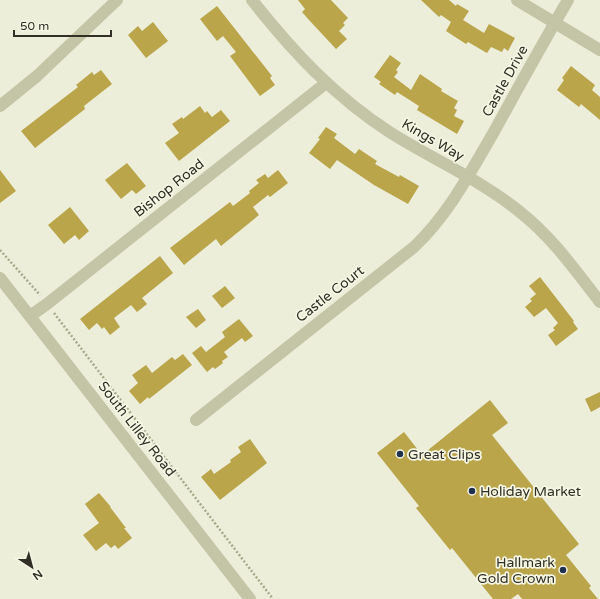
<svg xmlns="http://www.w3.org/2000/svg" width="600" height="599" viewBox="0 0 600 599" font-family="'Varela Round',sans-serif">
<rect width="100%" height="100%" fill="#eceed9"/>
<!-- building -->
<path fill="#baa54b" d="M 298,0 L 331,0 L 348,18 L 343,23 L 345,25 L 339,31 L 347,39 L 336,49 L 309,20 L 302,12 L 305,9 Z
M 421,0 L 449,0 L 456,6 L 457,4 L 469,11 L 463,20 L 484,33 L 489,24 L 515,38 L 508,51 L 504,48 L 502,52 L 491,47 L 487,53 L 468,42 L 466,44 L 446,31 L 451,22 L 441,15 L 439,17 Z
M 217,6 L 272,76 L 270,78 L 275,85 L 260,96 L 230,56 L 236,52 L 223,36 L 217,41 L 200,19 Z
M 153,22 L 168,41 L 146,58 L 128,35 L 138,26 L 142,31 Z
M 390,55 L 401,63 L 396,70 L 398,72 L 394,77 L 411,90 L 420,74 L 442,89 L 441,91 L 458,101 L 454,108 L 457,110 L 454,116 L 464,121 L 457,134 L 417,110 L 419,106 L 397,92 L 395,95 L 379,84 L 381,82 L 374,77 Z
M 571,66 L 595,85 L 592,90 L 600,97 L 600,120 L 581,104 L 579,107 L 557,90 L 564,80 L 562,78 Z
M 101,70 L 112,84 L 84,106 L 85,109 L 35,148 L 21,131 L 78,87 L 76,85 L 92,72 L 94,75 Z
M 200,106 L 205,113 L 207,111 L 212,117 L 221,110 L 230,121 L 179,161 L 165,143 L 179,133 L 172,124 L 182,117 L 183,119 Z
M 326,127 L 337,134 L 334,138 L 355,154 L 359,149 L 377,161 L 375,164 L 399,177 L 400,175 L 419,186 L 408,204 L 374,185 L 337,160 L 330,169 L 309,153 L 320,139 L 318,138 Z
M 127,163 L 146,186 L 136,194 L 132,190 L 121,199 L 105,180 Z
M 0,170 L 16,191 L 0,203 Z
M 278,170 L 288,183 L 270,197 L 268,195 L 253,207 L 259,215 L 221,246 L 216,239 L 184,265 L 170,248 L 230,202 L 233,206 L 250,193 L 249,191 L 259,183 L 256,180 L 265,174 L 268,178 Z
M 70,207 L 89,231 L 79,240 L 75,235 L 64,244 L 48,225 Z
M 160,256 L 173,273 L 142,298 L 147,304 L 137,312 L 131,305 L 114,318 L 120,327 L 110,335 L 104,327 L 102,329 L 97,323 L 89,330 L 80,319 Z
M 540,277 L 574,321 L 573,322 L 578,329 L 556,346 L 548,335 L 555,330 L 553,328 L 558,323 L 546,308 L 534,317 L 525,307 L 532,301 L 530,299 L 536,294 L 529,286 Z
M 225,286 L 235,298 L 222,308 L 212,296 Z
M 198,309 L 206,320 L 196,328 L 186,317 Z
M 239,319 L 253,336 L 245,342 L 242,338 L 224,352 L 228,357 L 222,361 L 223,363 L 215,369 L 213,367 L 207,372 L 192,353 L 201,346 L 206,352 L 225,337 L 222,332 Z
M 183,354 L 192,365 L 149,399 L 148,397 L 140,404 L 129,391 L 138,383 L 132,375 L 146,365 L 152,373 L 172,357 L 175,360 Z
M 600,392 L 600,407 L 591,412 L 585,399 Z
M 490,400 L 508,423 L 492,435 L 579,544 L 566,555 L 591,586 L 589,588 L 598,599 L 522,599 L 518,594 L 511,599 L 493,599 L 452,548 L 450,550 L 416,508 L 419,506 L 377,453 L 404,432 L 422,455 Z
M 250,439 L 267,463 L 220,500 L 201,477 L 211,469 L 214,474 L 231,462 L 230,460 L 241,452 L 238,447 Z
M 99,493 L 111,507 L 110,507 L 126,528 L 124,528 L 132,538 L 118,549 L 115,545 L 111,548 L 106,543 L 96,551 L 83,535 L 99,523 L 85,504 Z"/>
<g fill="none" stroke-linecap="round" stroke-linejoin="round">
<!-- path -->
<path stroke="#a8a88b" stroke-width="2.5" stroke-dasharray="2 2" stroke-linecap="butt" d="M 0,250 L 40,295
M 54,313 L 273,599"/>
<!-- minor -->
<path stroke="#c4c5a6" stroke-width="12" d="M 252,0 C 293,52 335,97 391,133 C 434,160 481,180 520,212 C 552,237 575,270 600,302
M 517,0 L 600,50
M 0,106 L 37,76 L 117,0
M 0,278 L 250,599
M 30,316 L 47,304 L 326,83
M 196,420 L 414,247 C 449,214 471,171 495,130 C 519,86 543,43 568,0"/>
</g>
<!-- markers -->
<g fill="#20314f" stroke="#f5f7e4" stroke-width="1.5">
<circle cx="400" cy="454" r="4"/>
<circle cx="472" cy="491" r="4"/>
<circle cx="563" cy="570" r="4"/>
</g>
<g text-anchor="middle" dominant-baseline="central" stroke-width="3.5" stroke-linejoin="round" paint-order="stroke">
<!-- street labels -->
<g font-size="14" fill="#323026" stroke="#f5f7e4">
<text transform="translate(505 81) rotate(-61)">Castle Drive</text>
<text transform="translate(433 140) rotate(30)">Kings Way</text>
<text transform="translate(169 188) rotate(-38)">Bishop Road</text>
<text transform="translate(330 294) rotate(-38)">Castle Court</text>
<text transform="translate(137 429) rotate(52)">South Lilley Road</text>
</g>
<!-- poi labels -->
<g font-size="14" fill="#323026" stroke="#f5f7e4" text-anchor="start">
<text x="408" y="454">Great Clips</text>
<text x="480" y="491">Holiday Market</text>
<text x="555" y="562" text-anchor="end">Hallmark<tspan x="555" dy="16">Gold Crown</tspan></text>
</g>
</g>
<!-- north arrow -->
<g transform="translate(32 567) rotate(144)" stroke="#f5f7e4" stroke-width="3" paint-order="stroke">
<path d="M0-3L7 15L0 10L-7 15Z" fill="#323026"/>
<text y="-6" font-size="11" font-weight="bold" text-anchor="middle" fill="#323026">N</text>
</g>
<!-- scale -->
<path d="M14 30v6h97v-6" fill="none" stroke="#323026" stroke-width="2"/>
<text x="20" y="30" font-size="12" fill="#323026" stroke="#f5f7e4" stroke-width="3" paint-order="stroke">50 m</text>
</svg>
